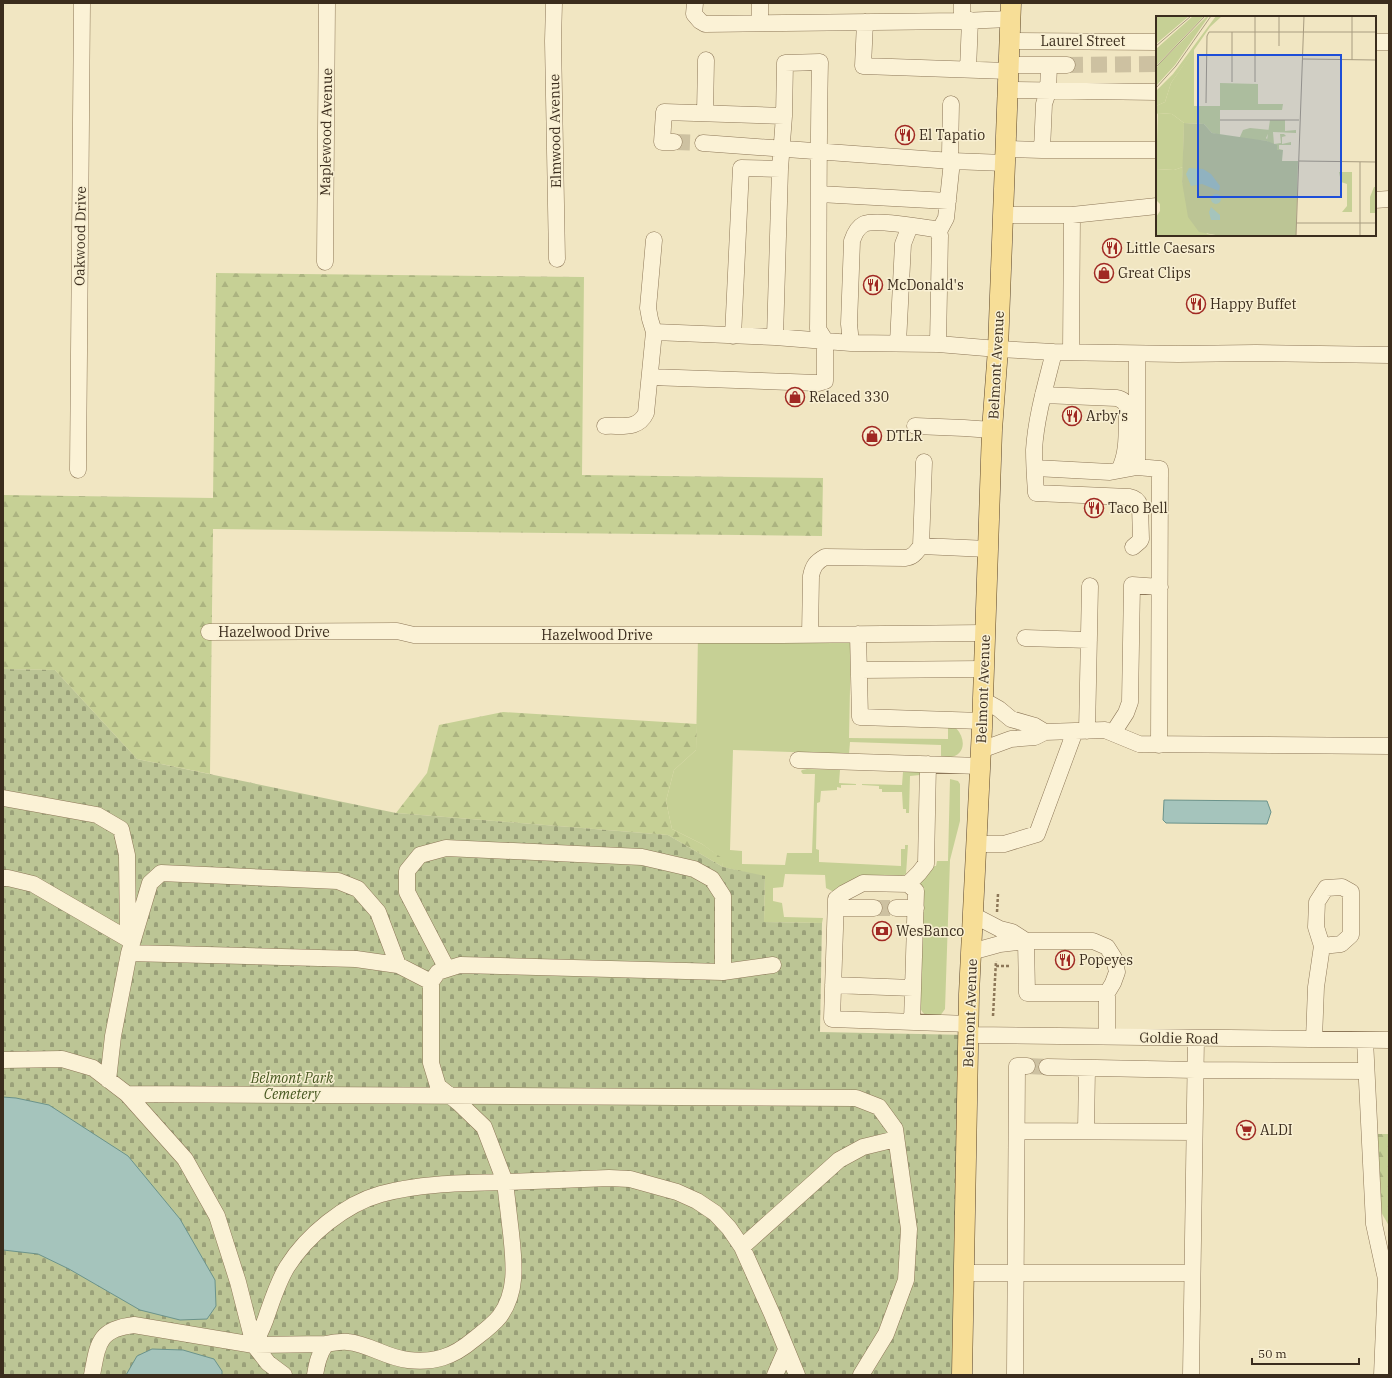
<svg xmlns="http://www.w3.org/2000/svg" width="1392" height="1378" viewBox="0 0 1392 1378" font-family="'IBM Plex Serif',serif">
<defs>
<pattern id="forest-firs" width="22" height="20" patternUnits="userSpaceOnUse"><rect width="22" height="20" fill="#c6d095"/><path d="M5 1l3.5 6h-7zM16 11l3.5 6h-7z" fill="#abb380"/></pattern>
<pattern id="cemetery-stones" width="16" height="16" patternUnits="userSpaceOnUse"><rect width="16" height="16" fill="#bcc595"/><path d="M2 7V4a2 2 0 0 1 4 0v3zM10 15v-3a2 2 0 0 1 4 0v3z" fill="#9aa079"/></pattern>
</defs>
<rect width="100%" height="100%" fill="#f1e6c2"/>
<!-- green -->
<path fill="#c6d095" d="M 698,635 L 851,639 L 849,738 L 948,739 L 948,728 L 956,728 C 969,742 963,762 941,756 L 941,745 L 850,742 L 849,754 L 733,750 L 730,850 L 742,851 L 742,864 L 785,865 L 787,853 L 812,853 L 815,774 L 803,774 L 802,773 L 801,771 L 802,770 L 807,769 L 838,770 L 840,770 L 839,783 L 856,784 L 856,785 L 841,785 L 841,788 L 837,787 L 837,790 L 821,791 L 820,802 L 817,803 L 816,849 L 819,850 L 819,862 L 901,866 L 901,849 L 905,849 L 905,845 L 908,845 L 906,874 L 902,876 L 838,891 L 832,891 L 826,888 L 825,875 L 785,874 L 783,887 L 773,888 L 773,901 L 782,903 L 784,917 L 823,918 L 822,923 L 764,922 L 765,877 L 723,867 L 721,858 L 702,844 L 672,829 L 666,801 L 674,770 L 696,750 Z
M 903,772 L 920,772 L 920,775 L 910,776 L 909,813 L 906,813 L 906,809 L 903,809 L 902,792 L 882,792 L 882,789 L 879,789 L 879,786 L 862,785 L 862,784 L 902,785 Z
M 950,779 L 958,781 L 960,784 L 960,821 L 950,860 L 945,1009 L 940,1016 C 930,1016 923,1017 920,1007 L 917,881 L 931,866 L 936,866 L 937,861 L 948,861 Z"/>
<!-- forest -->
<path fill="url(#forest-firs)" d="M 216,273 L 584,277 L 582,475 L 823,478 L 822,536 L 213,529 L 210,774 L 137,759 L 55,670 L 3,669 L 3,495 L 213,498 Z
M 503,712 L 697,724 L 696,750 L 674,770 L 666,801 L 672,829 L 702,844 L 722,858 L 723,867 L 668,835 L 396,813 L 427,773 L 439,725 Z
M 1369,1134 L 1389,1134 L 1389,1226 L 1372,1196 Z"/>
<!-- cemetery -->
<path fill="url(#cemetery-stones)" d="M 3,669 L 55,670 L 137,759 L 396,813 L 668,835 L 723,867 L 765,876 L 764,922 L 822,923 L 820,1032 L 969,1035 L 962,1375 L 3,1375 Z"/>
<!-- water -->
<path fill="#a5c4bc" stroke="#6b938b" d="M 1164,800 L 1267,801 L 1271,812 L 1267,824 L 1166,823 L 1163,820 Z
M 3,1097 L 16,1098 L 49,1105 L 128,1156 L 180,1219 L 215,1280 L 216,1306 L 207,1319 L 180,1320 L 140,1310 L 69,1269 L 38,1254 L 3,1250 Z
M 152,1349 L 183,1350 L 214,1359 L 222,1371 L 222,1375 L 126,1375 L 137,1356 Z"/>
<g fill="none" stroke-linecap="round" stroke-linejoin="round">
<!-- minor-tunnel -->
<path stroke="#cdc1a1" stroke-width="16" stroke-dasharray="16 8" stroke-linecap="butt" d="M 1067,65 L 1157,64
M 674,142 L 703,143
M 874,908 L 896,908
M 1027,1066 L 1047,1067"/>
<!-- minor casing -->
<g stroke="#8d7758" stroke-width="17">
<path id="minor" d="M 554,3 L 553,41 L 557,259
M 695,3 L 694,14 L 700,21 L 705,24 L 962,21 L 962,3
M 760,3 L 760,23
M 962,21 L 1010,19
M 865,22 L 863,66 L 1008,71
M 1010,41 L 1157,42
M 1375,42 L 1389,42
M 1009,65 L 1067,65
M 1049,65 L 1048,92 L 1044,104 L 1042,150 L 1157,150
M 968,70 L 970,20
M 1008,90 L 1157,92
M 705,113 L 706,60
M 674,142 L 662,142 L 664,112 L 784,116
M 703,143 L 952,161 L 1005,163
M 1005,149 L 1042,150
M 819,194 L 948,201
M 1375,200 L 1389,199
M 1002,215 L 1072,215 L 1157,206
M 938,233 L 946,218 L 952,161 L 950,154 L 951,104
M 325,262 L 327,3
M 654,332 L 775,337 L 851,343 L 938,344 L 998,349 L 1054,352 L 1178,354 L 1256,353 L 1389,355
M 733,336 L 741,168 L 780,169 L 775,337
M 851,343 L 849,324 L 852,241 C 854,235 858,227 864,224 C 876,219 920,227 935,229 L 940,235 L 938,344
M 898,343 L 903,244 L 910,226
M 1054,352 C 1046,384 1036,417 1034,450 C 1034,464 1035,479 1036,493 L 1129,497 C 1135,498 1138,500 1140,506 L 1141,539 L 1140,541 L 1133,547
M 1071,352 L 1072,215
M 1137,354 L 1137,467
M 650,377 L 818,383 L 825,381 L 825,340 L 818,329 C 819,240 818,151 820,62 L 785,63 L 784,116 L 780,169
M 1043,395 L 1116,398 C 1122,399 1126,402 1127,408 C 1126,428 1129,452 1119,470
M 605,426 C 622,425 638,430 646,413 L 654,332 L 650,319 L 648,308 L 654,240
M 915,426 L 964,428 L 992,430
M 1035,468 L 1110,472 L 1137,467 L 1160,469 L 1159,745
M 78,470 L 82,3
M 921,546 L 924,462
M 209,632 L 397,631 L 414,635 L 781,635 L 985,633
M 858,634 L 860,717 L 982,721
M 810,635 L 811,576 C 813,566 816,562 825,557 L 905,558 C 914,557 916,552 921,546 L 988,549
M 1025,638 L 1089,640
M 860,670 L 984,669
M 983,700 L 999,709 L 1011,719 L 1035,726 L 1045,732
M 1087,731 L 1090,586
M 1113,733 L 1126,713 L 1130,702 L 1132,585 L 1160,587
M 981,750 L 1011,739 L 1035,737 L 1045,732 L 1105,730 L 1139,744 L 1389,746
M 798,760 L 980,766
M 928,764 L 926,864 L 919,873 L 908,884 L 863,883 L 844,893 L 836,899 L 832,1019 L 969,1024
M 3,798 L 97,815 L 121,829 L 127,855 L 128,938
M 976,844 L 1004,844 L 1037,834 L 1075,731
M 3,878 L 8,878 L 33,884 L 128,939
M 908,884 L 916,891 L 912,1022
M 836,908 L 874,908
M 896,908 L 916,908
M 973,915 L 1000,929 L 1012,932 L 1026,941
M 1026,941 L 1027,993 L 1107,993
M 971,952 L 1000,944 L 1026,941 L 1093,941 L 1107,947 L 1114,958 L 1117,972 L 1113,983 L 1107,993 L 1107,1037
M 129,953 L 150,883 L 161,873 L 338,881 L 358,889 L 378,912 L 398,965
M 447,969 L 407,892 L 407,871 L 420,855 L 446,848 L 642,857 L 694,869 L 712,879 L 723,896 L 723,972
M 833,985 L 913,988
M 969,1035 L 1389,1040
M 1314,1039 L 1316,987 L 1322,946 L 1316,927 L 1317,902 L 1326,888 L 1342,887 L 1351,892 L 1351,935 L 1341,944 L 1322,946
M 1365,1040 L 1374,1224 L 1386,1279 L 1382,1375
M 3,1060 L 62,1059 L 93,1068 L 127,1094 L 185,1159 L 217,1216 L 238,1282 L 254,1345
M 1047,1067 L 1195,1070 L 1366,1071
M 108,1080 L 113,1036 L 129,953 L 356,959 L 398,965 L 431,982
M 127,1094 L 856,1098 L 879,1107 L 895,1129 L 909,1229 L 906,1280 L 886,1334 L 861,1375
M 1017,1131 L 1194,1132
M 1086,1131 L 1087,1068
M 742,1247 L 839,1160 L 863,1147 L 896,1139
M 964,1273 L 1192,1273
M 326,1344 C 333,1343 341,1341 348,1342 C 369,1344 387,1358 408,1360 C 434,1363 453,1357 473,1340 C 482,1333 493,1325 500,1316 C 518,1291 514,1262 511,1233 C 509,1216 507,1199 505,1182 L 609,1178 L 630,1179 L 677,1192 L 697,1201 L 715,1213 L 729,1228 L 742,1247 L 772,1314 L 797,1375
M 254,1345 C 259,1335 264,1325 267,1315 C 273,1298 278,1282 287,1267 C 307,1235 345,1204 381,1194 C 421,1183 464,1183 505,1182 L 484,1127 L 459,1103 L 438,1086 L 431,1063 L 431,982 L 438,972 L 460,965 L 723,972 L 773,965
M 254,1345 L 326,1344 C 319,1354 317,1363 315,1375
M 92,1375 C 98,1344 98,1329 134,1325 L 254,1345 L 268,1363 L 284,1375
M 775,1375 L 786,1350
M 1015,1375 L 1017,1066 L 1027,1066
M 1191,1375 L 1196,1038"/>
</g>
<!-- major casing -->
<g stroke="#5a442c" stroke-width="21">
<path id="major" d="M 962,1375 L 969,994 L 982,728 L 992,430 L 998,349 L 1011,3"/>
</g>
<!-- path -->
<path stroke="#8d7758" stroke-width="2.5" stroke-dasharray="3 2" stroke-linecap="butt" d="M 997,912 L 998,894
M 996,966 L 1011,966
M 993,1016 L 996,961"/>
<!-- minor -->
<use href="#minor" stroke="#fbf2d6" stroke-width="16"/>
<!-- major -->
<use href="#major" stroke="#f7de97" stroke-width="20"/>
</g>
<!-- icons -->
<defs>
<g id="restaurant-ring" transform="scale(1)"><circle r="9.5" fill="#f8efd2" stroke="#a02923" stroke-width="1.5"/><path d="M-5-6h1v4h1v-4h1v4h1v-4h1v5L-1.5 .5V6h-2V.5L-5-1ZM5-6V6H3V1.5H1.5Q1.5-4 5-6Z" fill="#a02923"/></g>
<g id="shop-ring" transform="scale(1)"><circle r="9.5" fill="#f8efd2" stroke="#a02923" stroke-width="1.5"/><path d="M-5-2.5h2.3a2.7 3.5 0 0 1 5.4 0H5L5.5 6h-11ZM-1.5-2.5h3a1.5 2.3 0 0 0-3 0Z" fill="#a02923"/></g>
<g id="bank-ring" transform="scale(1)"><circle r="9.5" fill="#f8efd2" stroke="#a02923" stroke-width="1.5"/><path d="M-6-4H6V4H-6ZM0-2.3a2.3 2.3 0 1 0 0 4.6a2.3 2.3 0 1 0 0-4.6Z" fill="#a02923"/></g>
<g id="supermarket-ring" transform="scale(1)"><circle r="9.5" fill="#f8efd2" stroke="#a02923" stroke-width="1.5"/><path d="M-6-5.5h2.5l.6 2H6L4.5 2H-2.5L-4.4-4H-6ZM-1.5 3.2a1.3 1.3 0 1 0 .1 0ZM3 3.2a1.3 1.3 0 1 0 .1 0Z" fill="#a02923"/></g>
</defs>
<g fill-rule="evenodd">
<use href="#restaurant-ring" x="905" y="135"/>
<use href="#restaurant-ring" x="1112" y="248"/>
<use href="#shop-ring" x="1104" y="273"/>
<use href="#restaurant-ring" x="873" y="285"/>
<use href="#restaurant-ring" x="1196" y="304"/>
<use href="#shop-ring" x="795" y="397"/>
<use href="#restaurant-ring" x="1072" y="416"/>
<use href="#shop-ring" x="872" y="436"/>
<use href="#restaurant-ring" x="1094" y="508"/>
<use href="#bank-ring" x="882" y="931"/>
<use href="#restaurant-ring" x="1065" y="960"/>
<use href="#supermarket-ring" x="1246" y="1130"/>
</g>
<g text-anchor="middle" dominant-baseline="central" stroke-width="3" stroke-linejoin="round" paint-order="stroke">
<!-- street labels -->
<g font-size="14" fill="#3b2d1d" stroke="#f8efd2">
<text x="1083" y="41">Laurel Street</text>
<text transform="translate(555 131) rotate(-91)">Elmwood Avenue</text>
<text transform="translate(326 132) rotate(-89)">Maplewood Avenue</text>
<text transform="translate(80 236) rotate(-89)">Oakwood Drive</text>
<text transform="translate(996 365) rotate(-87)">Belmont Avenue</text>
<text x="274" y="632">Hazelwood Drive</text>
<text x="597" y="635">Hazelwood Drive</text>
<text transform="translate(983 689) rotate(-88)">Belmont Avenue</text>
<text transform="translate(970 1013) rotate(-88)">Belmont Avenue</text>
<text transform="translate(1179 1038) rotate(1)">Goldie Road</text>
</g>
<!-- poi labels -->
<g font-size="14" fill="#3b2d1d" stroke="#f8efd2" text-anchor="start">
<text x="919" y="135">El Tapatio</text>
<text x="1126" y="248">Little Caesars</text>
<text x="1118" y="273">Great Clips</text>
<text x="887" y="285">McDonald's</text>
<text x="1210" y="304">Happy Buffet</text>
<text x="809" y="397">Relaced 330</text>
<text x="1086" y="416">Arby's</text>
<text x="886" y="436">DTLR</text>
<text x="1108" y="508">Taco Bell</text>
<text x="896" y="931">WesBanco</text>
<text x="1079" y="960">Popeyes</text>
<text x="1260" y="1130">ALDI</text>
</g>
<!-- park labels -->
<g font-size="14" font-style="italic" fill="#485922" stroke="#f8efd2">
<text x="292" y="1078">Belmont Park<tspan x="292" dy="16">Cemetery</tspan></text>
</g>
</g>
<!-- overview -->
<g transform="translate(1156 16)">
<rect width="220" height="220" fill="#f1e6c2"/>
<path d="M 37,0 L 48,0 L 0,50 L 0,33 ZM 51,0 L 53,0 L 19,49 L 0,70 L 0,53 L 3,48 ZM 60,0 L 66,0 L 54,11 L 15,67 L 9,86 L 0,90 L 0,75 L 17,58 ZM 2,97 L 16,98 L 28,107 L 27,151 L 18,154 L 0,153 ZM 114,104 L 129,104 L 129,115 L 140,114 L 140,117 L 117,116 L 118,128 L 125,127 L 124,118 L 128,118 L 130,120 L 126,121 L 126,128 L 135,126 L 135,129 L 123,129 L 123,133 L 127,134 L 121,134 L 111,124 Z" fill="#c6d095"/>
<path d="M 0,0 L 14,1 L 33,0 L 0,28 ZM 38,33 L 38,90 L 64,90 L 64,67 L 102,68 L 102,88 L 127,88 L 126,94 L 64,94 L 64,119 L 56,117 L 48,108 L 28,107 L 16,98 L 2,97 L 0,100 L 0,90 L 9,86 L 15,67 ZM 94,112 L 114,114 L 110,122 L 116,128 L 111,125 L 83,123 L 87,114 ZM 27,151 L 26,166 L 51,218 L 65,220 L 0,220 L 0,201 L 4,195 L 4,188 L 0,184 L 0,153 L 18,154 ZM 183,156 L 196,156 L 196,196 L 186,196 L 191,190 L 191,168 L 185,166 ZM 218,171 L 220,171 L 220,197 L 214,197 L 214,181 Z" fill="#c6d095"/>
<path d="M 28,107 L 48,108 L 56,117 L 111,125 L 121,129 L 121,134 L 127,134 L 126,145 L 142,145 L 140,220 L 65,220 L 43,216 L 32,201 L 26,166 Z" fill="#bcc595"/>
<path d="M 33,152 L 47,153 L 55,158 L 64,170 L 63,175 L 46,168 L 35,170 L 30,158 ZM55 183a5 5 0 1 1 10 0a5 5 0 1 1-10 0ZM 55,191 L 64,199 L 64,204 L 55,204 L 53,196 Z" fill="#a5c4bc"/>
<path fill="none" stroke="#a89c80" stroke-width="1" d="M 99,0 L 99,66M 196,0 L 196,44M 0,30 L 35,0M 123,30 L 123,0M 147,43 L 220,44M 0,51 L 49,0M 76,66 L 76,16M 0,72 L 20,50 L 55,0M 50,87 L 51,20 L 53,16 L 220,16M 64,104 L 143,104M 143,145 L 220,146M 140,207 L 220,207M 140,220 L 148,0M 204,220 L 204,146"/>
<path fill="#1d4ed8" fill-opacity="0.15" stroke="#1d4ed8" stroke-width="2" d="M 42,39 L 185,39 L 185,181 L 42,181 Z"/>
<rect width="220" height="220" fill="none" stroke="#3b2d1d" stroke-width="2"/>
</g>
<!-- border -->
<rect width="1392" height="1378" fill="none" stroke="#3b2d1d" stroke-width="8"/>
<!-- scale -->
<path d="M1252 1358v6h107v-6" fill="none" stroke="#3b2d1d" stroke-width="2"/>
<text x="1258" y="1358" font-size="12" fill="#3b2d1d" stroke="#f8efd2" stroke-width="3" paint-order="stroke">50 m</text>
</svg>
